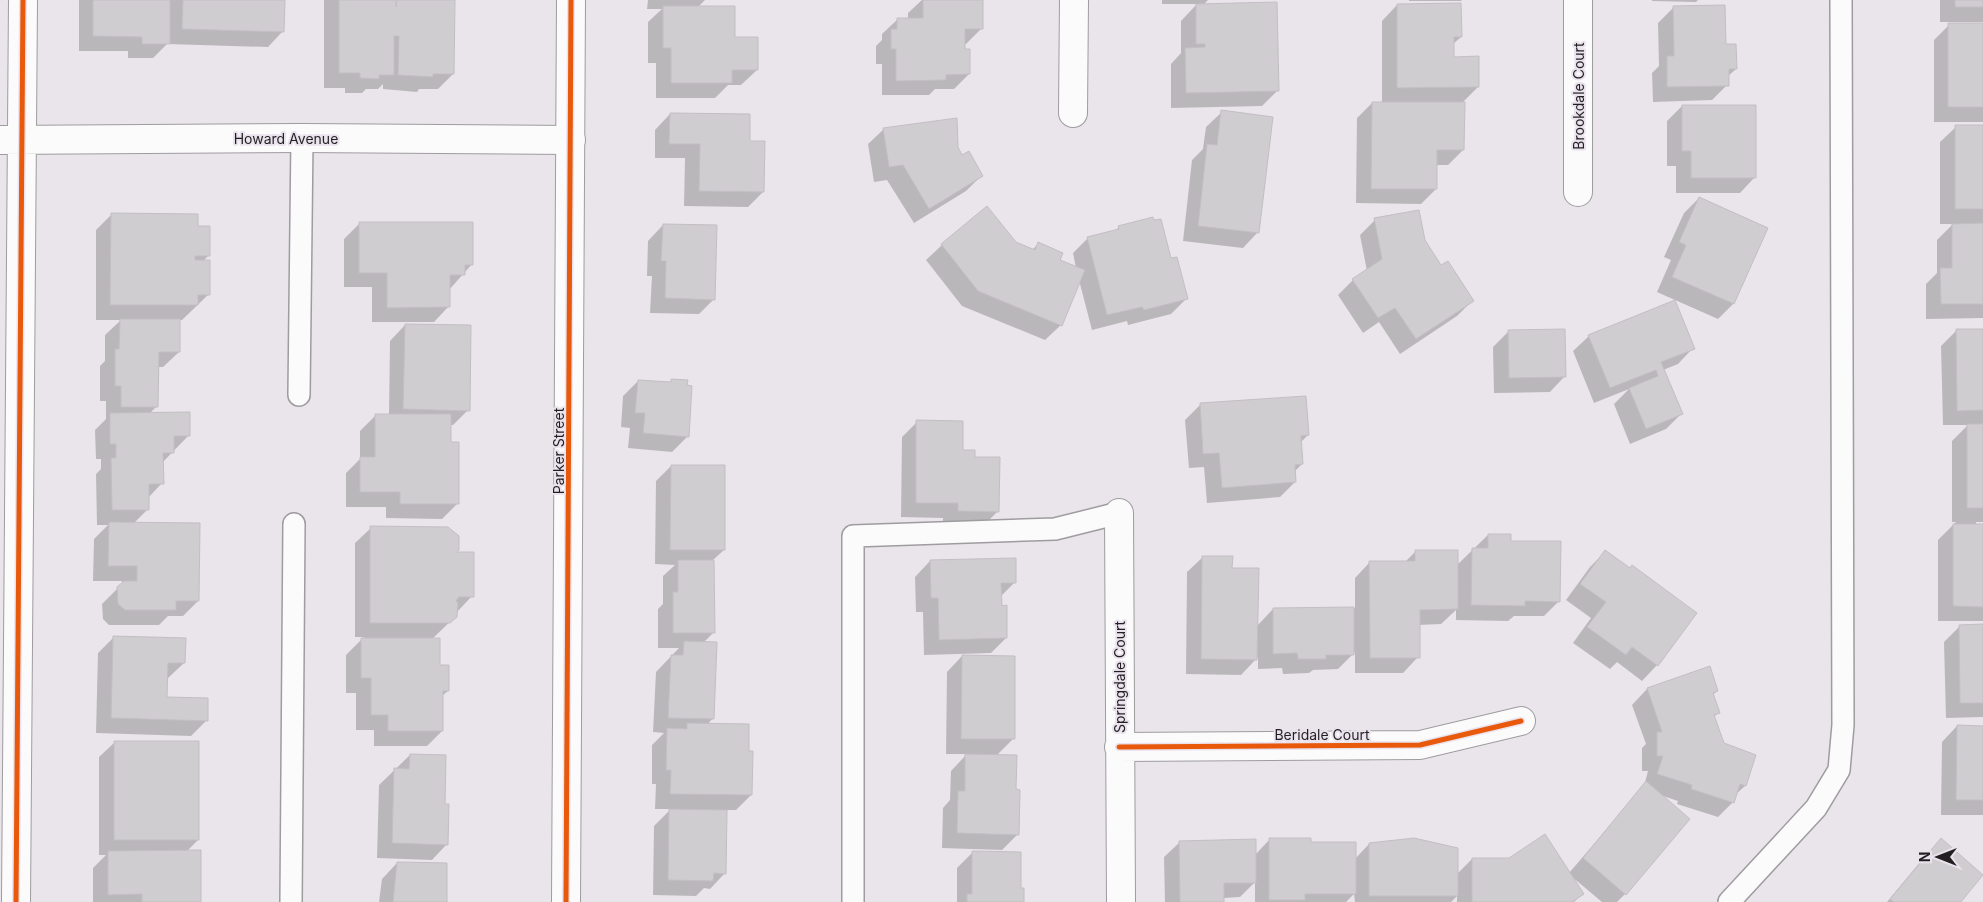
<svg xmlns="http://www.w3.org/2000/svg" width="1983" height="902" viewBox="0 0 1983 902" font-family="Inter,sans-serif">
<rect width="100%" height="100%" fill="#e9e5ea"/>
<!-- shadow -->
<path fill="#0003" d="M 79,0 L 284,0 L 283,31 L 268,47 L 167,44 L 153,58 L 128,58 L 128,51 L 79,51 Z
M 324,0 L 395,0 L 394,8 L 398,8 L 398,0 L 454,0 L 453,74 L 438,89 L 419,89 L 417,92 L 383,89 L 383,84 L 378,89 L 366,89 L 362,93 L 345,93 L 345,88 L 324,88 Z
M 648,0 L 705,0 L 698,7 L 734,38 L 757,70 L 741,85 L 728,85 L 715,98 L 656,98 L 656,63 L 648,63 L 648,22 L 662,9 L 647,9 Z
M 922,0 L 981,0 L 982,28 L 966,44 L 964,44 L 969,74 L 954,89 L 935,89 L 929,95 L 882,95 L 882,64 L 876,64 L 876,46 L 882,40 L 882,34 L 898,19 L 908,19 L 908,13 Z
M 1162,0 L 1208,0 L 1203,5 L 1277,91 L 1262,106 L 1171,108 L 1171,64 L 1181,53 L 1181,21 L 1197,4 L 1162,4 Z
M 1409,0 L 1462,0 L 1461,1 L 1409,1 Z
M 1652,0 L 1698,0 L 1696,2 L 1652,1 Z
M 1940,0 L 1983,0 L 1983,22 L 1940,22 Z
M 1397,5 L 1461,37 L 1452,45 L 1452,58 L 1478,87 L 1461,104 L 1463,150 L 1448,165 L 1436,165 L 1436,189 L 1421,204 L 1356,203 L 1357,118 L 1372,103 L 1382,103 L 1382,21 Z
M 1673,8 L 1724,45 L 1736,69 L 1727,77 L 1727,85 L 1712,100 L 1653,102 L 1652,73 L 1659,66 L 1658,23 Z
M 1949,25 L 1983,25 L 1983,122 L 1934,122 L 1934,40 Z
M 1682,106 L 1755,177 L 1740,193 L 1676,193 L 1676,166 L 1667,166 L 1667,121 Z
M 1222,112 L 1258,232 L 1243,248 L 1183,241 L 1192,160 L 1203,149 L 1206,127 Z
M 670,114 L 749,142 L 763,192 L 748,207 L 684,206 L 685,158 L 655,158 L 655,130 Z
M 1956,127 L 1983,127 L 1983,318 L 1926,319 L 1926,284 L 1937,273 L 1937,240 L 1953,224 L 1940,224 L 1940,142 Z
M 884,129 L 956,147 L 962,157 L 981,176 L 966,191 L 914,223 L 887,180 L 874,182 L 868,144 Z
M 1699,198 L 1766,228 L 1733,304 L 1718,319 L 1657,292 L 1671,260 L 1664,257 L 1684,213 Z
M 987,208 L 1016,243 L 1032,250 L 1038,244 L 1058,261 L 1076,268 L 1073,253 L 1088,238 L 1115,231 L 1119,227 L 1170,260 L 1186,299 L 1171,314 L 1128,325 L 1127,321 L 1092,330 L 1079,280 L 1061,325 L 1045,340 L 962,306 L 926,260 L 942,245 Z
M 112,214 L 196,227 L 208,256 L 203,261 L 209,294 L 182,320 L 179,320 L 179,352 L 163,367 L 157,367 L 157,406 L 149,414 L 189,435 L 162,463 L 162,483 L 148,498 L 148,509 L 133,524 L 198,601 L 183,616 L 168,616 L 159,625 L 109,625 L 103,619 L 102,604 L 122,584 L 122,581 L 93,581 L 94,539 L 108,525 L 97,525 L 96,474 L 101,469 L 101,459 L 96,459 L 95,430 L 106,419 L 106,401 L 100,401 L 100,366 L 105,361 L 105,335 L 121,320 L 96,320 L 96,230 Z
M 1375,220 L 1424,240 L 1441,267 L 1472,301 L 1457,316 L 1400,354 L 1379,322 L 1363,333 L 1338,295 L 1353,280 L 1367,271 L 1360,235 Z
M 359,224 L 472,264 L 449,290 L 449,306 L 434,322 L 372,322 L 372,287 L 344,287 L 344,239 Z
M 663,225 L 714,299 L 699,314 L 650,313 L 652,276 L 647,276 L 648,241 Z
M 405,325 L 468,410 L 453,425 L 449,425 L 449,443 L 457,504 L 442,519 L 386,518 L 386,507 L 346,507 L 346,473 L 360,459 L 360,431 L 376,415 L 389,415 L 390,341 Z
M 1957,330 L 1983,330 L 1983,522 L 1976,522 L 1976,525 L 1983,525 L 1983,621 L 1938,621 L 1938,540 L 1956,522 L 1952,522 L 1952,441 L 1968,425 L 1943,425 L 1941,346 Z
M 1509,331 L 1565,376 L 1550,392 L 1494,393 L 1493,347 Z
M 1589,336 L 1693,348 L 1678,364 L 1663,370 L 1681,414 L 1666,429 L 1630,444 L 1614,404 L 1629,389 L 1594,403 L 1573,351 Z
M 638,381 L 668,383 L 671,381 L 688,436 L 672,452 L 628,448 L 630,428 L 621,427 L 623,396 Z
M 1200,405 L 1308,435 L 1300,443 L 1302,464 L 1294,472 L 1295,482 L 1280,497 L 1207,503 L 1204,467 L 1189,468 L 1185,420 Z
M 917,422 L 974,458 L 998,511 L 983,526 L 943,526 L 943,518 L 901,517 L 902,437 Z
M 671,466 L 724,550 L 713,560 L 714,632 L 703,643 L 713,718 L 707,725 L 747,752 L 751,795 L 736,810 L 726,810 L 725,873 L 710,889 L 704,888 L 696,896 L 653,895 L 654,826 L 671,809 L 655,809 L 656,784 L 652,784 L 652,745 L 664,733 L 653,732 L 656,672 L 679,648 L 658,648 L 658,609 L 663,604 L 663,576 L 675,565 L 655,564 L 656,481 Z
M 371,528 L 454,553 L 472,596 L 457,612 L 456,616 L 431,640 L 448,691 L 442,696 L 442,731 L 427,746 L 374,746 L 374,730 L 356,730 L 356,693 L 346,693 L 346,655 L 364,637 L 355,637 L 355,543 Z
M 1488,535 L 1510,542 L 1559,601 L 1544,616 L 1514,616 L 1508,621 L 1456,620 L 1456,610 L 1441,624 L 1418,625 L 1418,657 L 1403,673 L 1355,673 L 1355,652 L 1338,669 L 1313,670 L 1309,673 L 1283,674 L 1282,668 L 1258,669 L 1258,657 L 1241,675 L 1186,674 L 1187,572 L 1203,557 L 1231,570 L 1257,626 L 1273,609 L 1355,608 L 1355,578 L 1370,562 L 1405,562 L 1415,552 L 1457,565 Z
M 1605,552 L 1657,665 L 1642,681 L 1617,662 L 1610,669 L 1573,643 L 1591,618 L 1566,600 L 1590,567 Z
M 930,561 L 1015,582 L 1001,596 L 1006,638 L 991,653 L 924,655 L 923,612 L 916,612 L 915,577 Z
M 1960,626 L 1983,626 L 1983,717 L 1946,718 L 1944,642 Z
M 113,638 L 184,663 L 168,678 L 166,678 L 165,698 L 207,720 L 191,736 L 96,733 L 98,653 Z
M 962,656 L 1013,739 L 996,756 L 1015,790 L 1018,834 L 1002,850 L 942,848 L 943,808 L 950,800 L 951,771 L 967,754 L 946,754 L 947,672 Z
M 1709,667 L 1717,691 L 1713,695 L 1719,712 L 1714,717 L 1723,744 L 1745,786 L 1735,795 L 1733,802 L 1718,817 L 1677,804 L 1678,801 L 1660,795 L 1625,894 L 1617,902 L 1602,902 L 1571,876 L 1582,894 L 1574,902 L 1457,902 L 1457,896 L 1451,902 L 1355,902 L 1354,894 L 1346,902 L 1255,902 L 1255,882 L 1240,897 L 1223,898 L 1223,902 L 1165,902 L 1164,857 L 1180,842 L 1255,855 L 1270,839 L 1310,844 L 1355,859 L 1369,844 L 1457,874 L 1472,859 L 1569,873 L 1644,786 L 1648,771 L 1642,771 L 1642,748 L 1646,744 L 1632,705 L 1647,689 Z
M 1957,726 L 1983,727 L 1983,815 L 1941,815 L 1942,742 Z
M 115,742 L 198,840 L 186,852 L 200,902 L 93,902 L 93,868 L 106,855 L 99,855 L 99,757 Z
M 410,755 L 444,805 L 447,844 L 432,860 L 377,858 L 379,785 Z
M 1941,840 L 1959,902 L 1887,902 L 1926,855 Z
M 973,852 L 1019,889 L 1023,902 L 957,902 L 957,868 Z
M 397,863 L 445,902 L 379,902 L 382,879 Z"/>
<!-- building -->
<path fill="#d0cdd1" stroke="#c2bec3" d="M 93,0 L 170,0 L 170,44 L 142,44 L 142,37 L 93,36 Z
M 183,0 L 285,0 L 284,32 L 182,29 Z
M 339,0 L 396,0 L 396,7 L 397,0 L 455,0 L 454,74 L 433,74 L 433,77 L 398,75 L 399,36 L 394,36 L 394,75 L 379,75 L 379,79 L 360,78 L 360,73 L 339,73 Z
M 923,0 L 983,0 L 983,29 L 965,29 L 965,49 L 970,49 L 970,74 L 946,75 L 946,80 L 896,81 L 896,49 L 891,49 L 891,29 L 897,29 L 897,18 L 923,18 Z
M 1955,0 L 1983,0 L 1983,7 L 1955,7 Z
M 1277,2 L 1279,91 L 1186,93 L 1185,48 L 1205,47 L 1205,44 L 1196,44 L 1196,4 Z
M 1461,3 L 1462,37 L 1454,37 L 1454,57 L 1479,56 L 1479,87 L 1397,88 L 1397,4 Z
M 1725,5 L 1726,44 L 1736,44 L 1737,69 L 1729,69 L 1729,86 L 1667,87 L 1667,56 L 1674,56 L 1673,6 Z
M 663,6 L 735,6 L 735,37 L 758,37 L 758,70 L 732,70 L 732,83 L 671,83 L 671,48 L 663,48 Z
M 1948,23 L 1983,23 L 1983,107 L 1948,107 Z
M 1372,102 L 1465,102 L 1464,150 L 1437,150 L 1437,189 L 1371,189 Z
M 1682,105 L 1756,105 L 1756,178 L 1691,178 L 1691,151 L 1682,151 Z
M 1221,110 L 1273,117 L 1259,233 L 1198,226 L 1207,144 L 1217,145 Z
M 670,113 L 750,114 L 750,141 L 765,141 L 764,192 L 699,191 L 700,144 L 669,144 Z
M 957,118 L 958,147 L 962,155 L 969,151 L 983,176 L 929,209 L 903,165 L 889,167 L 883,128 Z
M 1955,125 L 1983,125 L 1983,209 L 1955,209 Z
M 1699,197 L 1768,228 L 1734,304 L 1672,277 L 1686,245 L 1679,242 Z
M 987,206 L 1016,242 L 1035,250 L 1038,242 L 1063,253 L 1060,260 L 1085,270 L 1062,326 L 978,291 L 941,244 Z
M 1419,210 L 1425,240 L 1441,265 L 1448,261 L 1474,301 L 1416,339 L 1395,308 L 1378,318 L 1352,279 L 1382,259 L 1374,218 Z
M 111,213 L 198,214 L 198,226 L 210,226 L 210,256 L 195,256 L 195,260 L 210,260 L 210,295 L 198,295 L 198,305 L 110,305 Z
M 1153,217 L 1154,220 L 1161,219 L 1171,258 L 1177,257 L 1188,299 L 1144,310 L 1142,307 L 1107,315 L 1087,237 L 1119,229 L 1118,226 Z
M 359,222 L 473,222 L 473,265 L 465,265 L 465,275 L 450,275 L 450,307 L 387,308 L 387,273 L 359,273 Z
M 1983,223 L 1983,304 L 1941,304 L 1940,268 L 1952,268 L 1952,224 Z
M 663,224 L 717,225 L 715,300 L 665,298 L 666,261 L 661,261 Z
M 1675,300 L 1695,349 L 1661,362 L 1683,414 L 1646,429 L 1629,388 L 1658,376 L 1656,370 L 1610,388 L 1588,335 Z
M 120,319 L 180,319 L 180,352 L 159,352 L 158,407 L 121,407 L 121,386 L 115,386 L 115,349 L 119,349 Z
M 405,324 L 471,325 L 470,411 L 403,409 Z
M 1565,329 L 1566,377 L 1509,378 L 1508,330 Z
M 1956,329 L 1983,329 L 1983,410 L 1957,411 Z
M 671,379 L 688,380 L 687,385 L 692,386 L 689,437 L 643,433 L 645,413 L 635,413 L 638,380 L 671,382 Z
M 1306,396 L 1309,435 L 1301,436 L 1303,464 L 1295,465 L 1296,482 L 1222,488 L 1219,453 L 1203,454 L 1200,403 Z
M 190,412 L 190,436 L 174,436 L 174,453 L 163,453 L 164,484 L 149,484 L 149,510 L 112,510 L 111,458 L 116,458 L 116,444 L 110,444 L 110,413 Z
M 375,414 L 451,414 L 451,442 L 459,442 L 459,504 L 400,504 L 400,492 L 360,492 L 360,457 L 375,457 Z
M 916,420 L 963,421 L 963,450 L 975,450 L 975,457 L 1000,457 L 999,512 L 958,511 L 958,503 L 916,503 Z
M 1967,424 L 1983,424 L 1983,508 L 1967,508 Z
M 671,465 L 725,465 L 725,550 L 670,550 Z
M 109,522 L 200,523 L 199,601 L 176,601 L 176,610 L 125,610 L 118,604 L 117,587 L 124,581 L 137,581 L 137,566 L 108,566 Z
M 1953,524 L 1983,524 L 1983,607 L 1953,606 Z
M 370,526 L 448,527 L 459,536 L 459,550 L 457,552 L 474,552 L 474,597 L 459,597 L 456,601 L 458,603 L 457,617 L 450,623 L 370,623 Z
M 1488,534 L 1511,534 L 1511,541 L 1561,541 L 1560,602 L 1525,601 L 1525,606 L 1471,605 L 1472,548 L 1488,548 Z
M 1415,550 L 1458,550 L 1458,609 L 1420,610 L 1420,658 L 1370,658 L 1369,561 L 1415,561 Z
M 1605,550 L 1630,568 L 1632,565 L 1697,613 L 1658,666 L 1632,647 L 1626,655 L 1587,627 L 1606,602 L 1580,584 Z
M 1202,556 L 1233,556 L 1232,568 L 1259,568 L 1257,660 L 1201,659 Z
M 1016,558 L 1016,583 L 1001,583 L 1002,606 L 1007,605 L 1007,638 L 939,640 L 938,598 L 931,598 L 930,560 Z
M 678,560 L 714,560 L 715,633 L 673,633 L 673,592 L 678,592 Z
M 1354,607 L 1354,655 L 1326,655 L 1326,659 L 1298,659 L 1297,653 L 1273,654 L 1273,608 Z
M 1983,624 L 1983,703 L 1960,703 L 1959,625 Z
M 113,636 L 186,638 L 185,663 L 168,663 L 167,697 L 208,698 L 208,721 L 111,718 Z
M 361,638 L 440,638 L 440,665 L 449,665 L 449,691 L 443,691 L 443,731 L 388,731 L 388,715 L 371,715 L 371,678 L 361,678 Z
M 684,641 L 717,642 L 714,719 L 668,718 L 671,655 L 683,655 Z
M 962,655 L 1015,656 L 1015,739 L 961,739 Z
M 1710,666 L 1718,691 L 1713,693 L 1720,713 L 1714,715 L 1724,743 L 1756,755 L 1746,786 L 1740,784 L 1734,803 L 1691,789 L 1692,785 L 1657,774 L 1663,756 L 1657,756 L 1657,732 L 1662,732 L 1647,688 Z
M 687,723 L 749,724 L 749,751 L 753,751 L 752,795 L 670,794 L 671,770 L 666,770 L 667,728 L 687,729 Z
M 1957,725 L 1983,726 L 1983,800 L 1956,800 Z
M 114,741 L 199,741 L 199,840 L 114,840 Z
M 410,754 L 446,755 L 445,804 L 449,804 L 448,845 L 392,843 L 394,768 L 409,769 Z
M 965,754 L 1017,755 L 1016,789 L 1020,790 L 1019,835 L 957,833 L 958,791 L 965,791 Z
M 1646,781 L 1690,819 L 1626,895 L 1583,858 Z
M 669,809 L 727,810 L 726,874 L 714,873 L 713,881 L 668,880 Z
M 1545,834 L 1584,894 L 1572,902 L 1472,902 L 1472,858 L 1509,858 Z
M 1269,838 L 1311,838 L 1311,842 L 1356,842 L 1356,894 L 1305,894 L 1305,900 L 1269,900 Z
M 1414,838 L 1458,848 L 1458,896 L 1369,896 L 1369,843 Z
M 1941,838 L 1983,875 L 1961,902 L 1894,902 L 1890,899 Z
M 1256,839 L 1256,883 L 1224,883 L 1224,902 L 1180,902 L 1179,841 Z
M 201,850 L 201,902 L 142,902 L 142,894 L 108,895 L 108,851 Z
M 972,851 L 1021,852 L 1021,888 L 1024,888 L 1024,902 L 967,902 L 967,894 L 972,894 Z
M 397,862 L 447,863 L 447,902 L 393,902 Z"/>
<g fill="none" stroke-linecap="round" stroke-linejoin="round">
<!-- lane casing -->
<g stroke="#9f9ca0" stroke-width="24">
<path id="lane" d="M 299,395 L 302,138
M 291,902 L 294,524
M 853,902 L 853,536 L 1055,529 L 1119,513
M 1729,902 L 1816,808 L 1839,770 L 1843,725 L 1841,0"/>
</g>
<!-- street casing -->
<g stroke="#9f9ca0" stroke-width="30">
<path id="street" d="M 1073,113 L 1074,0
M 0,140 L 302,138 L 571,140
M 1578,192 L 1578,0
M 1119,513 L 1121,902
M 1119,747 L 1420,745 L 1521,721
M 16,902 L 23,0"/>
</g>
<!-- secondary casing -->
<g stroke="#9f9ca0" stroke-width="30">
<path id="secondary" d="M 566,902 L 571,0"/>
</g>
<!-- lane -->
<use href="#lane" stroke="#fcfbfc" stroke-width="21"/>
<!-- street -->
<use href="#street" stroke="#fcfbfc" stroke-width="28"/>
<!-- secondary -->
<use href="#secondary" stroke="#fcfbfc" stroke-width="28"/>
<!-- cycleway casing -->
<g stroke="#eae2ed" stroke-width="8">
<path id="cycleway" d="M 1119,747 L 1420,745 L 1521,721
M 16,902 L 23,0
M 566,902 L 571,0"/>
</g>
<!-- cycleway -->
<use href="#cycleway" stroke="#e8590c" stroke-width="5"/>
</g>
<g text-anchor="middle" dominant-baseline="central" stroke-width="4" stroke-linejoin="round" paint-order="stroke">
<!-- street labels -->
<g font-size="14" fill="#221f23" stroke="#eae2ed">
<text transform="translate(1578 96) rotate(-90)">Brookdale Court</text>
<text x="286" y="138">Howard Avenue</text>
<text transform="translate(558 451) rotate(-90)">Parker Street</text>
<text transform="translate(1119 677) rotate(-90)">Springdale Court</text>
<text x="1322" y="734">Beridale Court</text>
</g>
</g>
<!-- north arrow -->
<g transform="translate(1938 857) rotate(270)" stroke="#eae2ed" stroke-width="4" paint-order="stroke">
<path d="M0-4L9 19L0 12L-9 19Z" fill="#221f23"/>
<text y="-8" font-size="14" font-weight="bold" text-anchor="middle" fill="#221f23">N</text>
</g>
</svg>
